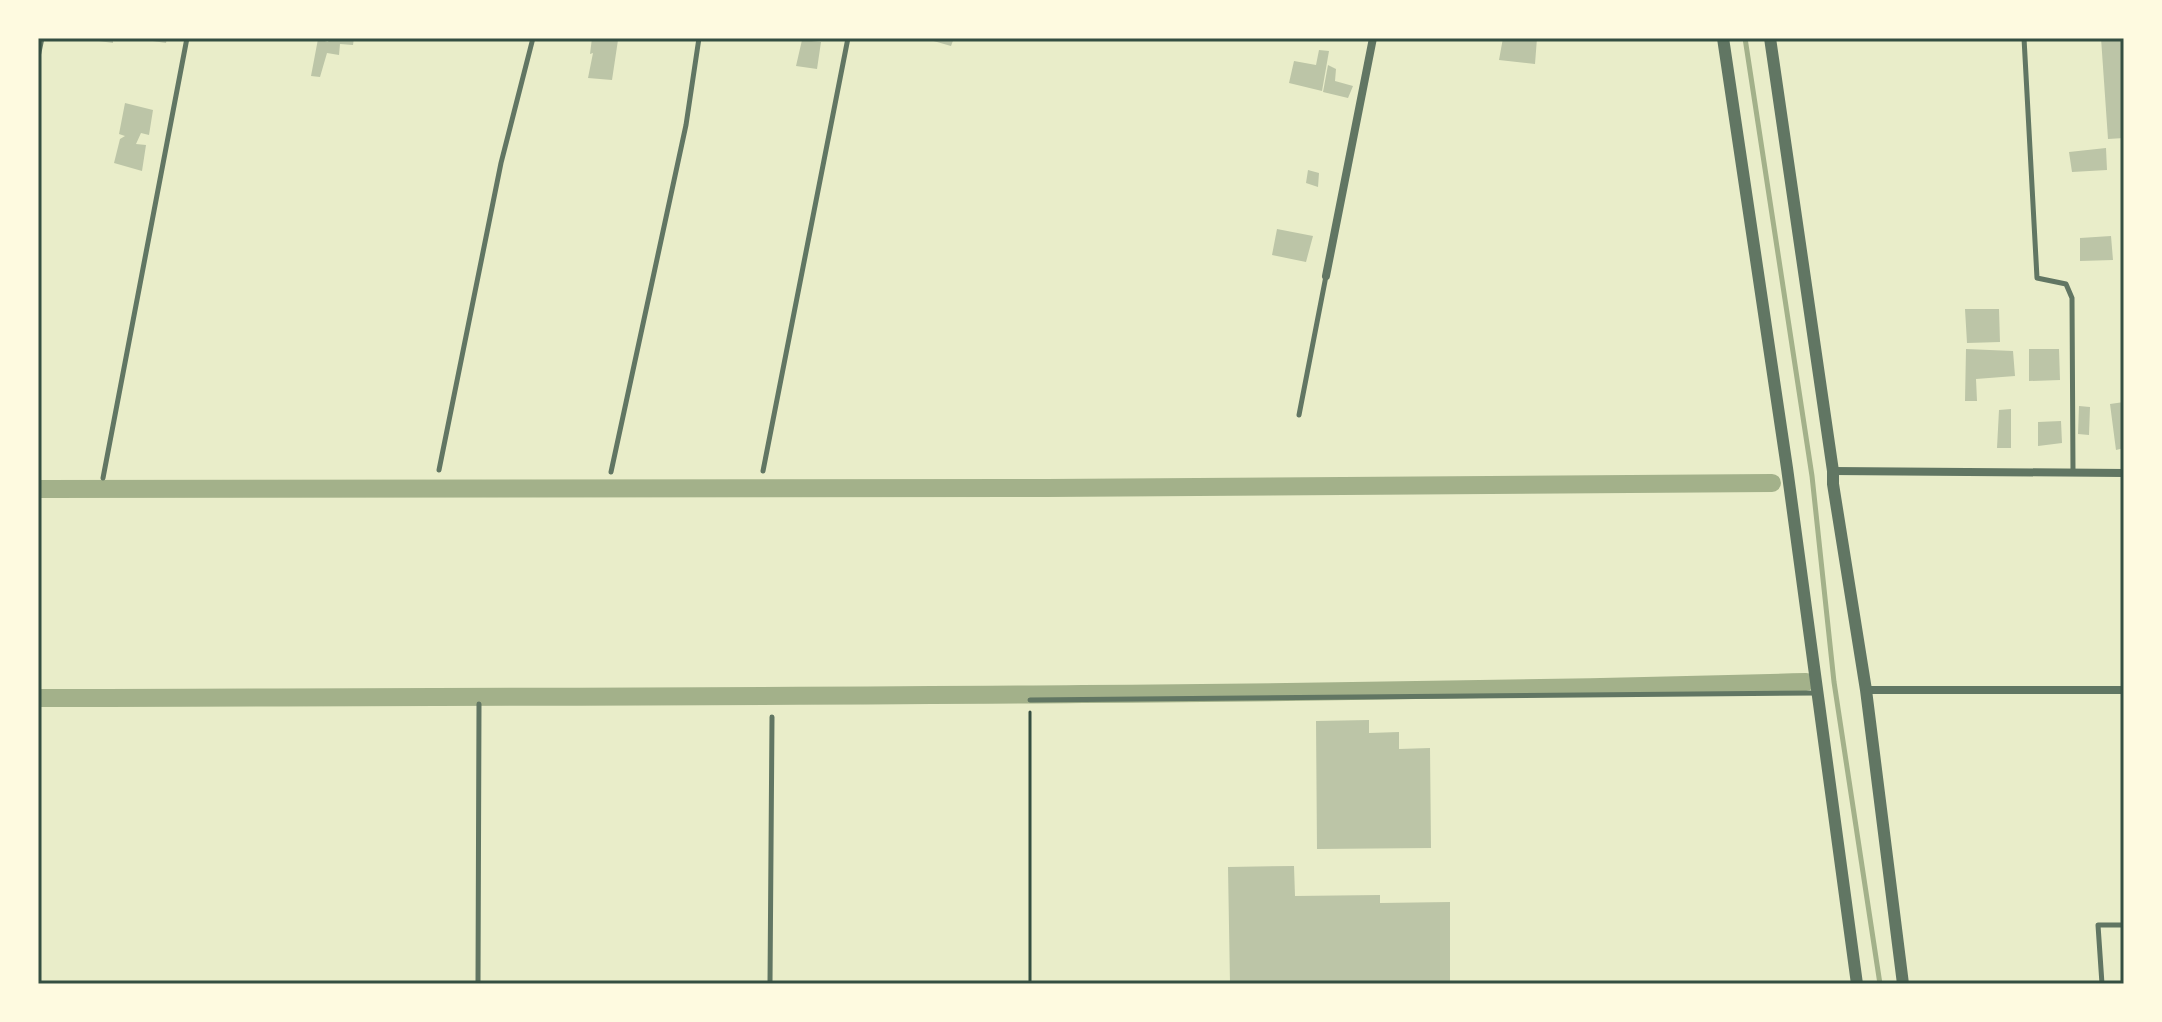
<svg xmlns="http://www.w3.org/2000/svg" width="2162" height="1022" viewBox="0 0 2162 1022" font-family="'Source Sans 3',sans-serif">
<rect width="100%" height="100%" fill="#e9edc9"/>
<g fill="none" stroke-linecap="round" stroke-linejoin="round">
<!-- stream -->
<path stroke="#a3b18a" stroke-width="5" d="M 1745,38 L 1812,476 L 1834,682 L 1880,984"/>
<!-- canal -->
<path stroke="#a3b18a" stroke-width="18" d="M 38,489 L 1047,488 L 1772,483
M 38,698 C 627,696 1216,698 1806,682"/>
</g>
<!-- building -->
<path fill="#bcc5a7" d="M 92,38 L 113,38 L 113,43 L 92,40 Z
M 146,38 L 167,38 L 166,43 L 146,40 Z
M 330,38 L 354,38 L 353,45 L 340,44 L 339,55 L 327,53 L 320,77 L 311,76 L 318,39 L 328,42 Z
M 592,38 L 618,40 L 612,80 L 588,78 L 593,53 L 590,54 Z
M 923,38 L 954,38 L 951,46 Z
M 1503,38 L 1537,38 L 1535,64 L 1499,60 Z
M 2101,38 L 2122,38 L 2124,138 L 2108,139 Z
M 802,40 L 821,42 L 817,69 L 796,66 Z
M 1319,50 L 1329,51 L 1322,91 L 1289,83 L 1294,61 L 1316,65 Z
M 1328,65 L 1336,69 L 1335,81 L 1353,86 L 1348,98 L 1323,92 Z
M 125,103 L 153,110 L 149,135 L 141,133 L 136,144 L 146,145 L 142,171 L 114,163 L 120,139 L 125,136 L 119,134 Z
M 2106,148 L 2107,170 L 2072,172 L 2069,152 Z
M 1308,170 L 1319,173 L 1318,187 L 1306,183 Z
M 1277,229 L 1313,236 L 1306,262 L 1272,255 Z
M 2111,236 L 2113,260 L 2080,261 L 2080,238 Z
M 1965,309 L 1999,309 L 2000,342 L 1967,343 Z
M 1966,349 L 2013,351 L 2015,376 L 1976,379 L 1977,401 L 1965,401 Z
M 2029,349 L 2059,349 L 2060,380 L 2029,381 Z
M 2124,402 L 2124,448 L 2116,450 L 2110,404 Z
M 2079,406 L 2090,407 L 2089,435 L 2078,434 Z
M 2011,409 L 2011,448 L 1997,448 L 1999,410 Z
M 2061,421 L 2062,443 L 2038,446 L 2038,422 Z
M 1369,720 L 1369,733 L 1399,732 L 1399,749 L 1430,748 L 1431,848 L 1317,849 L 1316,721 Z
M 1294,866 L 1295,896 L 1380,895 L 1380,903 L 1450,902 L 1450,984 L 1230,984 L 1228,867 Z"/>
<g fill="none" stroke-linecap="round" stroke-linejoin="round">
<!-- path -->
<path stroke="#344e41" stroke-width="3" d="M 1030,984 L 1030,712"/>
<!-- service -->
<path stroke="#617663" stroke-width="5" d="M 2024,38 L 2037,278 L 2066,284 L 2072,298 L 2073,472
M 38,57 L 42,38
M 1299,415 L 1326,276
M 439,470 L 501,163 L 533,38
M 763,471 L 848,38
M 611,472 L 686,125 L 699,38
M 103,478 L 187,38
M 1030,700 L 1816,693
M 478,984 L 479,704
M 770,984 L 772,717
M 2102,984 L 2098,925 L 2124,925"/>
<!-- minor -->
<path stroke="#617663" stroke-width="8" d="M 1326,276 L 1373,38
M 1833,471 L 2124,473
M 1866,690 L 2124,690"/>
<!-- tertiary -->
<path stroke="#617663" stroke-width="12" d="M 1723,38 L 1787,468 L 1857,984
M 1770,38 L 1833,471 L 1833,484 L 1866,690 L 1903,984"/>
</g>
<!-- border -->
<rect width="2162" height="1022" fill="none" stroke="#fefae0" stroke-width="80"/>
<rect x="40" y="40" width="2082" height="942" fill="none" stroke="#344e41" stroke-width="3"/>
</svg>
